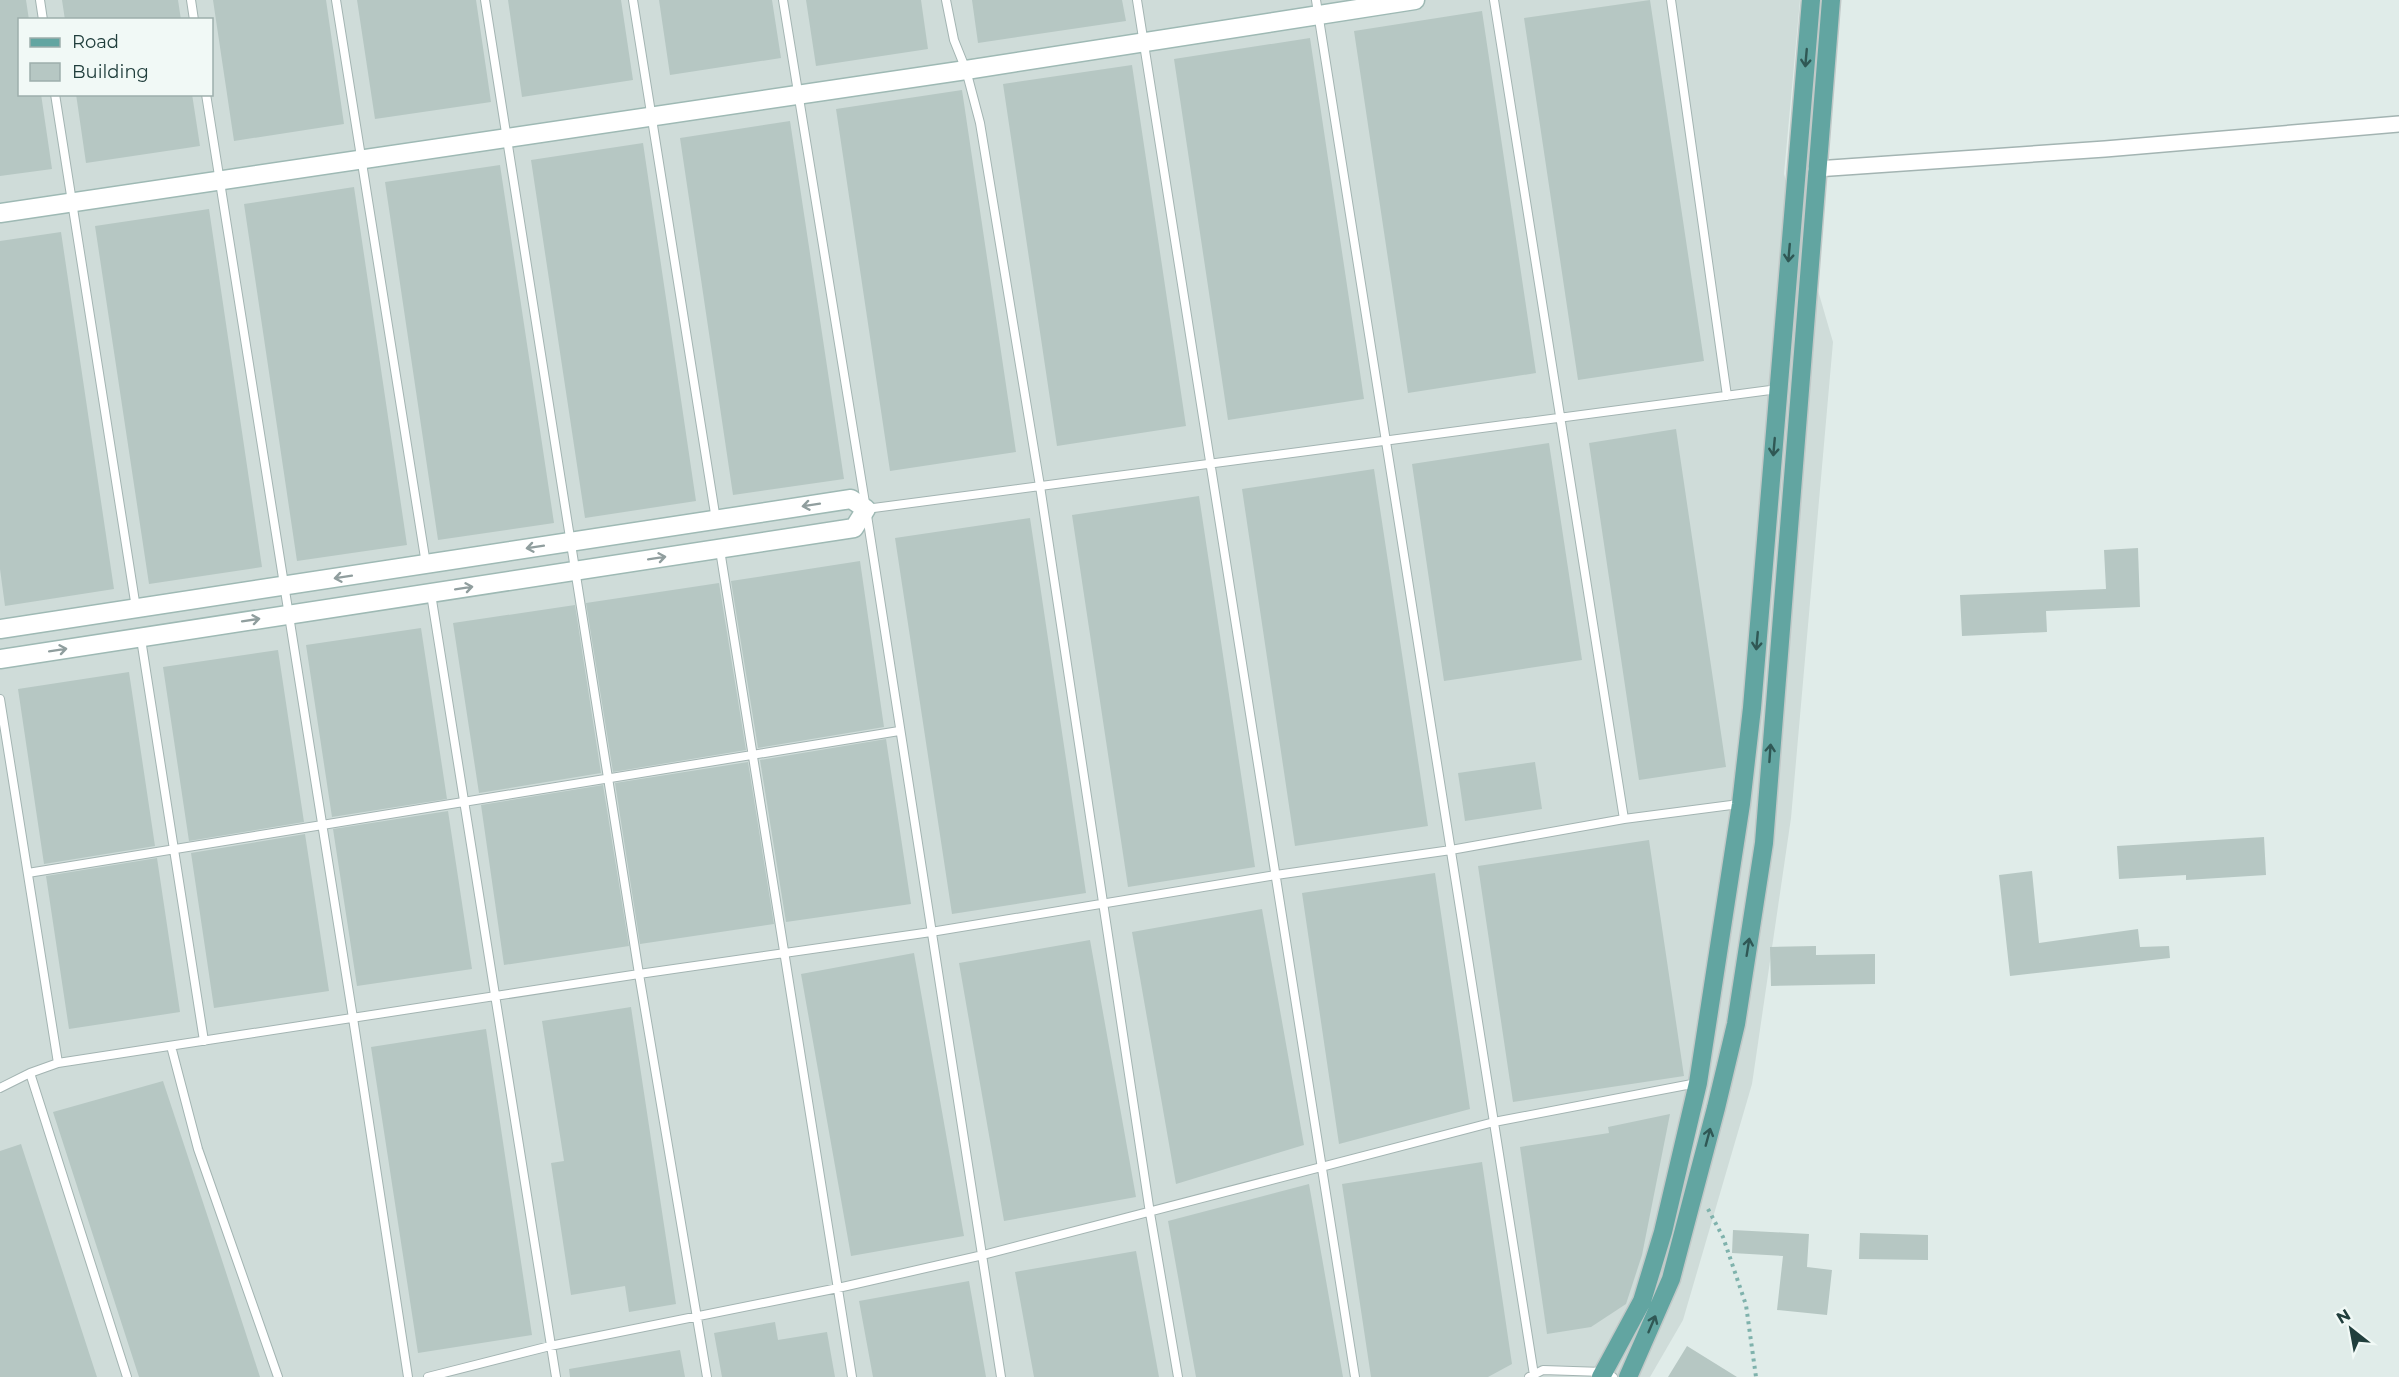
<svg xmlns="http://www.w3.org/2000/svg" width="2399" height="1377" viewBox="0 0 2399 1377" font-family="Montserrat,sans-serif">
<rect width="100%" height="100%" fill="#e0ece9"/>
<!-- built -->
<path fill="#cfdcd9" fill-rule="evenodd" d="M 0,0 L 1800,0 L 1784,174 L 1833,342 L 1791,818 L 1752,1084 L 1683,1320 L 1650,1377 L 0,1377 ZM 20,20 L 212,20 L 212,94 L 20,94 Z"/>
<!-- building -->
<path fill="#b6c7c3" d="M 0,0 L 26,0 L 29,20 L 20,20 L 20,94 L 41,94 L 52,169 L 0,176 Z
M 62,0 L 178,0 L 181,20 L 65,20 Z
M 213,0 L 326,0 L 344,124 L 234,141 Z
M 357,0 L 476,0 L 491,102 L 375,119 Z
M 508,0 L 621,0 L 633,80 L 522,97 Z
M 659,0 L 772,0 L 781,58 L 670,75 Z
M 806,0 L 921,0 L 928,49 L 816,66 Z
M 972,0 L 1122,0 L 1126,21 L 978,43 Z
M 1650,0 L 1704,361 L 1578,380 L 1524,18 Z
M 1482,11 L 1536,373 L 1408,393 L 1354,31 Z
M 1310,38 L 1364,399 L 1228,420 L 1174,59 Z
M 1132,65 L 1186,426 L 1057,446 L 1003,84 Z
M 962,90 L 1016,452 L 890,471 L 836,109 Z
M 76,94 L 192,94 L 200,146 L 86,163 Z
M 790,121 L 844,479 L 733,495 L 680,138 Z
M 643,143 L 696,501 L 585,518 L 531,160 Z
M 500,165 L 554,523 L 438,540 L 385,182 Z
M 354,187 L 407,545 L 297,561 L 244,204 Z
M 209,209 L 262,567 L 149,584 L 95,226 Z
M 61,232 L 114,589 L 5,606 L 0,569 L 0,241 Z
M 1676,429 L 1726,767 L 1639,780 L 1589,443 Z
M 1549,443 L 1582,660 L 1444,681 L 1412,464 Z
M 1374,469 L 1428,826 L 1295,846 L 1242,489 Z
M 1199,496 L 1255,867 L 1128,887 L 1072,515 Z
M 1030,518 L 1086,893 L 952,914 L 895,538 Z
M 2138,548 L 2140,607 L 2046,611 L 2047,632 L 1962,636 L 1960,595 L 2106,589 L 2104,550 Z
M 860,561 L 884,727 L 758,748 L 731,581 Z
M 719,583 L 746,750 L 613,772 L 586,603 Z
M 575,605 L 601,773 L 479,793 L 453,623 Z
M 421,628 L 447,799 L 332,817 L 306,645 Z
M 278,650 L 304,822 L 189,841 L 163,667 Z
M 129,672 L 155,846 L 44,864 L 18,689 Z
M 886,739 L 911,904 L 786,922 L 760,760 Z
M 748,762 L 774,924 L 640,944 L 615,783 Z
M 1535,762 L 1542,809 L 1465,821 L 1458,773 Z
M 603,785 L 629,946 L 504,965 L 481,805 Z
M 448,811 L 472,969 L 357,986 L 333,829 Z
M 305,834 L 329,991 L 214,1008 L 191,853 Z
M 2264,837 L 2266,875 L 2186,880 L 2186,875 L 2119,879 L 2117,846 Z
M 1649,840 L 1684,1076 L 1513,1102 L 1478,866 Z
M 157,858 L 180,1012 L 69,1029 L 46,876 Z
M 2032,871 L 2039,943 L 2138,929 L 2140,947 L 2169,946 L 2170,958 L 2010,976 L 1999,875 Z
M 1435,873 L 1470,1109 L 1339,1144 L 1302,893 Z
M 1262,909 L 1304,1145 L 1176,1184 L 1132,932 Z
M 1090,940 L 1136,1197 L 1004,1221 L 959,963 Z
M 1816,946 L 1816,955 L 1875,954 L 1875,984 L 1771,986 L 1770,947 Z
M 914,953 L 964,1236 L 851,1256 L 801,974 Z
M 631,1007 L 676,1304 L 629,1312 L 625,1286 L 571,1295 L 551,1163 L 564,1161 L 542,1021 Z
M 486,1029 L 532,1335 L 418,1353 L 371,1047 Z
M 163,1081 L 220,1254 L 260,1377 L 139,1377 L 53,1112 Z
M 1670,1114 L 1642,1255 L 1626,1304 L 1591,1327 L 1547,1334 L 1520,1147 L 1609,1133 L 1608,1127 Z
M 21,1144 L 93,1365 L 97,1377 L 0,1377 L 0,1151 Z
M 1482,1162 L 1512,1364 L 1488,1377 L 1371,1377 L 1342,1184 Z
M 1309,1184 L 1343,1377 L 1196,1377 L 1168,1221 Z
M 1733,1230 L 1809,1234 L 1807,1267 L 1832,1270 L 1827,1315 L 1777,1310 L 1783,1256 L 1732,1253 Z
M 1860,1233 L 1928,1235 L 1928,1260 L 1859,1259 Z
M 1136,1251 L 1159,1377 L 1034,1377 L 1015,1272 Z
M 969,1281 L 986,1377 L 873,1377 L 859,1301 Z
M 775,1322 L 778,1340 L 827,1332 L 835,1377 L 722,1377 L 714,1333 Z
M 1687,1346 L 1737,1377 L 1668,1377 Z
M 680,1350 L 685,1377 L 570,1377 L 569,1369 Z"/>
<g fill="none" stroke-linecap="round" stroke-linejoin="round">
<!-- lane casing -->
<g stroke="#a3b4b2" stroke-width="10">
<path id="lane" d="M 40,0 L 43,20
M 191,0 L 194,20
M 336,0 L 426,564
M 485,0 L 639,974 L 707,1377
M 633,0 L 716,520
M 783,0 L 866,509 L 1001,1377
M 946,0 L 954,40 L 966,70 L 980,123 L 1040,486 L 1150,1213 L 1178,1377
M 1137,0 L 1355,1377
M 1316,0 L 1534,1375
M 1494,0 L 1624,819
M 1671,0 L 1727,396
M 55,94 L 136,608
M 206,94 L 353,1018 L 408,1377
M 866,509 L 1778,389
M 720,550 L 852,1377
M 431,594 L 556,1377
M 141,639 L 204,1041
M 0,699 L 58,1063
M 28,873 L 899,731
M 171,1046 L 198,1149 L 278,1377
M 30,1073 L 127,1377
M 0,1088 L 30,1073 L 58,1063 L 639,974 L 931,932 L 1276,875 L 1451,850 L 1624,819 L 1739,804
M 428,1377 L 550,1346 L 838,1288 L 983,1255 L 1494,1122 L 1697,1083
M 1529,1377 L 1543,1370 L 1603,1372 L 1613,1377"/>
</g>
<!-- street casing -->
<g stroke="#a3b4b2" stroke-width="18">
<path id="street" d="M 1816,169 L 2105,149 L 2399,124"/>
</g>
<!-- secondary casing -->
<g stroke="#9eb9b4" stroke-width="21">
<path id="secondary" d="M 0,213 L 966,70 L 1415,0
M 0,629 L 851,499 L 866,509 L 854,528 L 0,659"/>
</g>
<!-- primary casing -->
<g stroke="#c1c9c8" stroke-width="21">
<path id="primary" d="M 1601,1377 L 1642,1301 L 1663,1232 L 1698,1083 L 1741,804 L 1752,708 L 1811,0
M 1628,1377 L 1671,1279 L 1716,1108 L 1736,1024 L 1764,843 L 1831,0"/>
</g>
<!-- path -->
<path stroke="#7fb2ac" stroke-width="4" stroke-dasharray="3 4.5" stroke-linecap="butt" d="M 1708,1209 L 1723,1237 L 1746,1305 L 1756,1377"/>
<!-- lane -->
<use href="#lane" stroke="#fff" stroke-width="8"/>
<!-- street -->
<use href="#street" stroke="#fff" stroke-width="15"/>
<!-- secondary -->
<use href="#secondary" stroke="#fff" stroke-width="18"/>
<!-- primary -->
<use href="#primary" stroke="#62a5a1" stroke-width="18"/>
</g>
<!-- one-way arrows -->
<defs><path id="oneway-shaft" d="M-6 0H5M1.5-3L5.5 0L1.5 3" fill="none" stroke-width="1.6" stroke-linecap="round" stroke-linejoin="round" transform="scale(1.5)"/></defs>
<g stroke="#305855">
<use href="#oneway-shaft" transform="translate(1806 58) rotate(95)"/>
<use href="#oneway-shaft" transform="translate(1789 253) rotate(95)"/>
<use href="#oneway-shaft" transform="translate(1774 447) rotate(95)"/>
<use href="#oneway-shaft" transform="translate(1757 641) rotate(95)"/>
<use href="#oneway-shaft" transform="translate(1770 753) rotate(-86)"/>
<use href="#oneway-shaft" transform="translate(1748 947) rotate(-81)"/>
<use href="#oneway-shaft" transform="translate(1708 1137) rotate(-75)"/>
<use href="#oneway-shaft" transform="translate(1652 1324) rotate(-67)"/>
</g>
<g stroke="#909e9e">
<use href="#oneway-shaft" transform="translate(811 505) rotate(171)"/>
<use href="#oneway-shaft" transform="translate(535 547) rotate(171)"/>
<use href="#oneway-shaft" transform="translate(657 558) rotate(-9)"/>
<use href="#oneway-shaft" transform="translate(343 577) rotate(171)"/>
<use href="#oneway-shaft" transform="translate(464 588) rotate(-9)"/>
<use href="#oneway-shaft" transform="translate(251 620) rotate(-9)"/>
<use href="#oneway-shaft" transform="translate(58 650) rotate(-9)"/>
</g>
<!-- legend -->
<rect x="18" y="18" width="195" height="78" fill="#f1f9f6" stroke="#9daeac" stroke-width="1.5"/>
<rect x="30" y="38" width="30" height="9" fill="#62a5a1" stroke="#9daeac" stroke-width="1.5"/>
<text x="72" y="48" font-size="18" fill="#203e3c">Road</text>
<rect x="30" y="63" width="30" height="18" fill="#b6c7c3" stroke="#9daeac" stroke-width="1.5"/>
<text x="72" y="78" font-size="18" fill="#203e3c">Building</text>
<!-- north arrow -->
<g transform="translate(2351 1329) rotate(329)" stroke="#f1f9f6" stroke-width="4.5" paint-order="stroke">
<path d="M0-4.5L10 22L0 15L-10 22Z" fill="#203e3c"/>
<text y="-9" font-size="16" font-weight="bold" text-anchor="middle" fill="#203e3c">N</text>
</g>
</svg>
